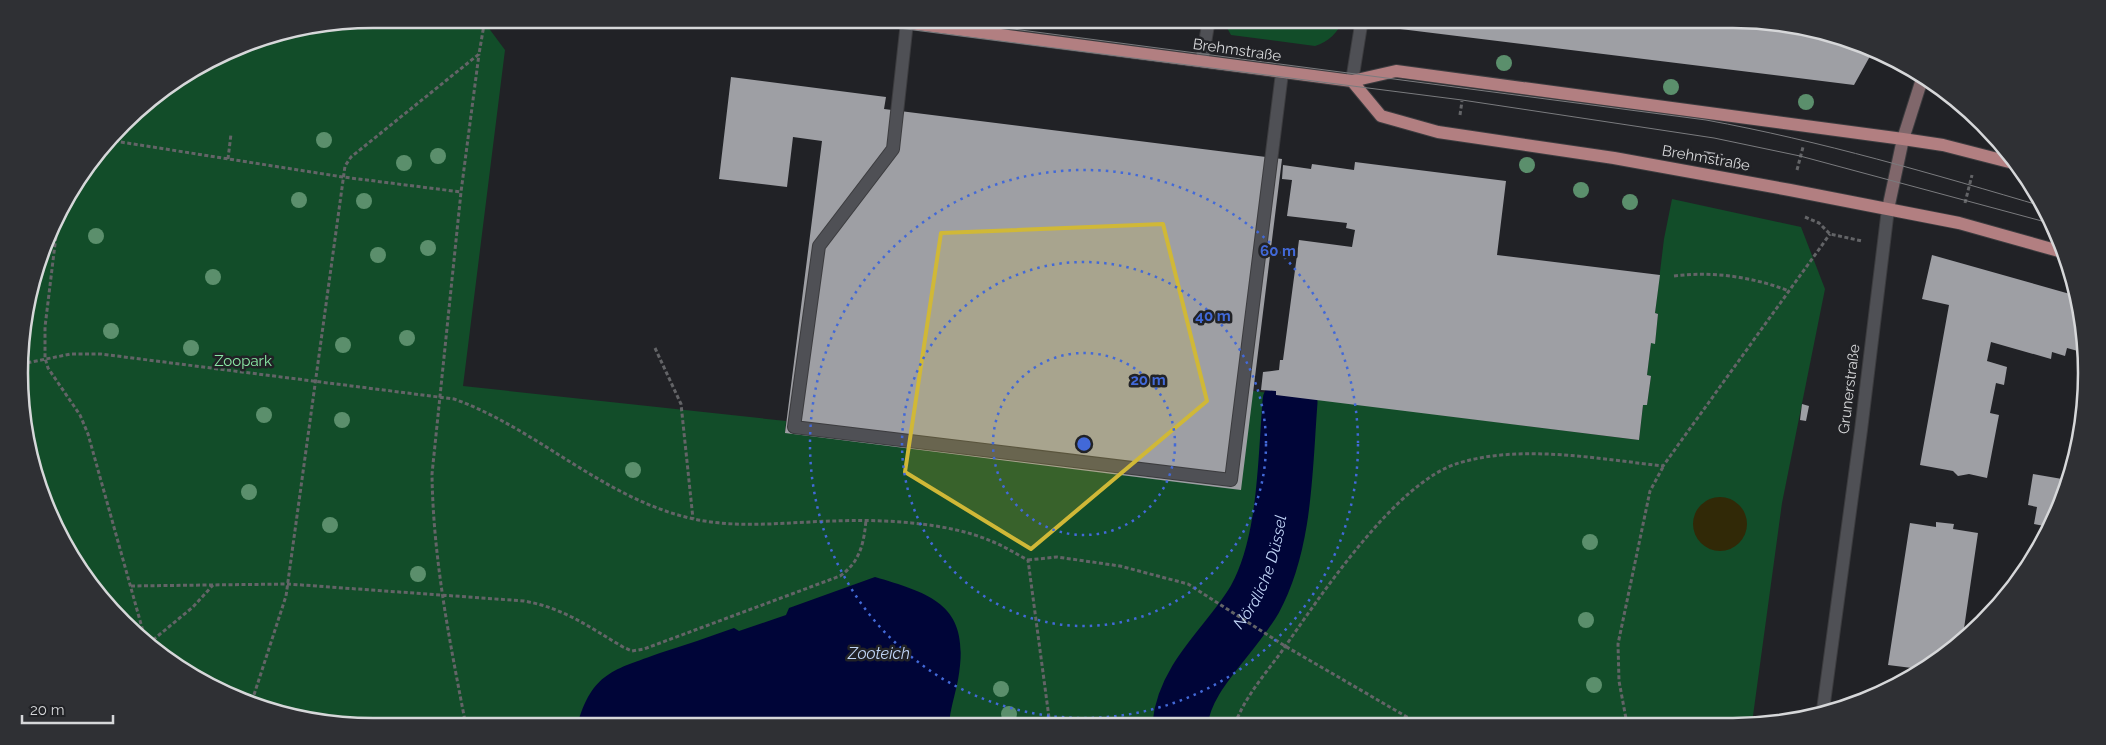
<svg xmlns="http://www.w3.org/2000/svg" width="2106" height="745" viewBox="0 0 2106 745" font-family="Raleway,sans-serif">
<rect width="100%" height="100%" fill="#212226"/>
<!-- green -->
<path fill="#124d29" d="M 372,19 L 482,19 L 505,50 L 463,386 L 786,421 L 785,433 L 1253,391 L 1639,440 L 1643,405 L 1647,405 L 1651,376 L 1647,375 L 1651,343 L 1655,343 L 1658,314 L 1655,313 L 1664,239 L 1672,199 L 1801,227 L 1825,289 L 1782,503 L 1752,723 L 373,726 L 281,714 L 176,666 L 122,622 L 79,569 L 38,468 L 30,462 L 20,396 L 22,327 L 55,216 L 92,157 L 139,107 L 237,46 L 304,25 Z
M 1222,19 L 1343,19 C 1339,32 1328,42 1315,46 L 1231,35 Z"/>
<!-- sand -->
<path fill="#312907" d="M1693 524a27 27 0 1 1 54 0a27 27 0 1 1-54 0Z"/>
<!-- water -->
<path fill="#000538" d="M 875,577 C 936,595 971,607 958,680 C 955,695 950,710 949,725 L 577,726 C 592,672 614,670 660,653 C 685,645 709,637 734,628 L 739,631 L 786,615 L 789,608 Z"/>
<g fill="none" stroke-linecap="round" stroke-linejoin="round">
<!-- river -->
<path stroke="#000538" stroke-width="55" id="s1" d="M 1180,724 C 1185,675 1231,641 1255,599 C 1286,542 1285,464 1290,402"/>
</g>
<!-- building -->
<path fill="#9e9fa4" d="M 1386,19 L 1734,19 L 1825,31 L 1874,49 L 1854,85 L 1384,27 Z
M 731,77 L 886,97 L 884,109 L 1282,159 L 1241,490 L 785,433 L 822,141 L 793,137 L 787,187 L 719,179 Z
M 1704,151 L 1723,154 L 1721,162 L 1703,159 Z
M 1355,162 L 1506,181 L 1497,255 L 1660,275 L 1655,313 L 1658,314 L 1655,344 L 1651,343 L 1647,375 L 1651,376 L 1647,405 L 1643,405 L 1639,440 L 1276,395 L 1276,391 L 1261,390 L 1263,372 L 1279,370 L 1280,360 L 1283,360 L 1299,240 L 1352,247 L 1355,230 L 1346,228 L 1347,223 L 1287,216 L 1292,180 L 1282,179 L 1283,165 L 1311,169 L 1312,164 L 1354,170 Z
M 2034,187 L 2040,195 L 2041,198 L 2031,195 Z
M 1932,255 L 2077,296 L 2084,326 L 2085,353 L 2067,348 L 2065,356 L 2052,352 L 2051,359 L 1991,342 L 1987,361 L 2007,367 L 2004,385 L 1996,383 L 1990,413 L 1999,415 L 1987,478 L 1969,474 L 1958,476 L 1953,471 L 1920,465 L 1949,305 L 1922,299 Z
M 1802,404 L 1809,406 L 1806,421 L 1800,420 Z
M 2033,474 L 2068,480 L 2049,527 L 2034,524 L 2037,507 L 2028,505 Z
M 1936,522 L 1954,524 L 1953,529 L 1978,533 L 1962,642 L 1914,673 L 1912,673 L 1912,668 L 1888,665 L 1910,523 L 1936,527 Z"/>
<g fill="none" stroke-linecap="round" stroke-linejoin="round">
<!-- service casing -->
<g stroke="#3c3c3f" stroke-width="14">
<path id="service" d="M 907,22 L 893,149 L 819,246 L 794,427 L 1231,480 L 1282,73"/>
</g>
<!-- minor casing -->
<g stroke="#3c3c3f" stroke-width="14">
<path id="minor" d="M 1202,61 L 1209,19
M 1352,81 L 1362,19"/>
</g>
<!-- tertiary casing -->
<g stroke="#3c3c3f" stroke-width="14">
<path id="tertiary" d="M 1823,710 L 1861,430 L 1888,209"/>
</g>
<!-- secondary casing -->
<g stroke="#3c3c3f" stroke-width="14">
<path id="secondary" d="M 1888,209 L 1903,139 L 1923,76"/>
</g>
<!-- primary casing -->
<g stroke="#3c3c3f" stroke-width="14">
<path id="primary" d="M 879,19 L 1352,81 L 1396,71 L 1903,139 L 1943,145 L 2017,164
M 1352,81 L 1381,116 L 1438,132 L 1614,158 L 1790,190 L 1959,223 L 2066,253"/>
</g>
<!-- path -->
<path stroke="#636467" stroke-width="3" stroke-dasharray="4 2.5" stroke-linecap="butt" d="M 1460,115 L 1462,101
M 108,140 L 343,177 L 461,192
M 228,159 L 231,134
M 1797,170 L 1803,147
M 1965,203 L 1972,175
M 59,211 L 45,327 L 45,358 L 48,368 L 80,415 L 88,434 L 146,642
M 1805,217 L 1819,223 L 1830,234 L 1862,241
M 1674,276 C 1713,271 1753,277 1789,291
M 655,348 L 681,404 L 693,519
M 21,364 L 71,354 L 101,354 L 454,399 C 538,429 605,500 694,519 C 740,529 788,522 834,521 C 881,519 947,522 991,541 C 1004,546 1016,554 1028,560 L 1050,725
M 1028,560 L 1057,557 L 1120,566 L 1188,584 L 1285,646 L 1419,724
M 131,586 L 288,584 L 524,601 C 564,608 589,627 623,647 L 632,651 L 644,649 L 840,576 C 860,562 864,543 866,520
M 148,644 L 193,607 L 213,585
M 252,701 L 286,596 L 345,166 L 351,157 L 479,54 L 485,19
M 1235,724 C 1245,697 1265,674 1282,651 C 1319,598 1396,481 1459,463 C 1521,444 1600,459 1663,466 L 1830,234
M 1627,724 L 1619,681 L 1618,644 L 1650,491 L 1663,467
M 466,726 C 450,643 433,559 432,474 L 461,192 L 479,54"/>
<!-- service -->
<use href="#service" stroke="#4f5055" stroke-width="12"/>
<!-- minor -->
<use href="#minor" stroke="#4f5055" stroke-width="12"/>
<!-- tertiary -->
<use href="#tertiary" stroke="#4f5055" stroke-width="12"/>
<!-- secondary -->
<use href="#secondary" stroke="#80676b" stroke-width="12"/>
<!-- primary -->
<use href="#primary" stroke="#b27f81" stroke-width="12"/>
<!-- tram -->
<path stroke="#7a7b7e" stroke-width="1" d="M 828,19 L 1462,100 L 1714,138 L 1800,156 L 2053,224
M 937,19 L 1706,120 C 1821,141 1933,174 2045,207"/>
</g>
<!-- trees -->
<g fill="#5b8f6c">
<circle cx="1504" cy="63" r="8"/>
<circle cx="1671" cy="87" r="8"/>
<circle cx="1806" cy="102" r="8"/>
<circle cx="324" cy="140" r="8"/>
<circle cx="438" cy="156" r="8"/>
<circle cx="404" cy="163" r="8"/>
<circle cx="1527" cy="165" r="8"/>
<circle cx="1581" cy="190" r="8"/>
<circle cx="299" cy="200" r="8"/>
<circle cx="364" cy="201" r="8"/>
<circle cx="1630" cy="202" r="8"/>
<circle cx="96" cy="236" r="8"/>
<circle cx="428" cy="248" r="8"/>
<circle cx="378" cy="255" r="8"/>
<circle cx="213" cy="277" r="8"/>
<circle cx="111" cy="331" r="8"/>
<circle cx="407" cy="338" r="8"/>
<circle cx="343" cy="345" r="8"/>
<circle cx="191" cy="348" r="8"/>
<circle cx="264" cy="415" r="8"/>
<circle cx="342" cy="420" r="8"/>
<circle cx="633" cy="470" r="8"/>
<circle cx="249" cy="492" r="8"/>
<circle cx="330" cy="525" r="8"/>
<circle cx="1590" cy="542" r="8"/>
<circle cx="418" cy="574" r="8"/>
<circle cx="1586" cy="620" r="8"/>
<circle cx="1594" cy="685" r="8"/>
<circle cx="1001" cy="689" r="8"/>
<circle cx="1009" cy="714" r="8"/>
</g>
<!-- marked area -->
<path fill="#d0b837" fill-opacity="0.2" stroke="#d0b837" stroke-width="4" stroke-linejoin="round" d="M 1163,224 L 1207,401 L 1031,549 L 905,472 L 941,233 Z"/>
<!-- distance rings -->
<g fill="none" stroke="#4269d8" stroke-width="2.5" stroke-dasharray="2.5 5">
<circle cx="1084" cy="444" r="91"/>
<circle cx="1084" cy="444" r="182"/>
<circle cx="1084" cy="444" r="274"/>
</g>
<g text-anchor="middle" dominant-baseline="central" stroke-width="5" stroke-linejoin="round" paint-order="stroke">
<!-- street labels -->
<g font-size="15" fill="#d6d7d9" stroke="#212226">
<text transform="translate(1237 50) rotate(8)">Brehmstraße</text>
<text transform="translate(1706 158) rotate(10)">Brehmstraße</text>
<text transform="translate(1849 389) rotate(-83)">Grunerstraße</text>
</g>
<!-- park labels -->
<g font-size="15" fill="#8ae8a5" stroke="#212226">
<text x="243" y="361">Zoopark</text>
</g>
<!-- water labels -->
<g font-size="16" font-style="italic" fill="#c0d5f6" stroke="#212226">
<text stroke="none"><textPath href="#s1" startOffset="175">Nördliche Düssel</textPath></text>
<text x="879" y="653">Zooteich</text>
</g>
</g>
<!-- crop -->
<path d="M0 0H2106V745H0ZM373 28H1733A345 345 0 0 1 2078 373V373A345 345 0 0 1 1733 718H373A345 345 0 0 1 28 373V373A345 345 0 0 1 373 28Z" fill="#2f3034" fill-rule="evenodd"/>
<path fill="none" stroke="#d6d7d9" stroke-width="2.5" d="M373 28H1733A345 345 0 0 1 2078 373V373A345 345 0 0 1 1733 718H373A345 345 0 0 1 28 373V373A345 345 0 0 1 373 28Z"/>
<circle cx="1084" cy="444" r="8" fill="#4269d8" stroke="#212226" stroke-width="2.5"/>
<g font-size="15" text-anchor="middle" font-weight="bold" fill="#4269d8" stroke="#212226" stroke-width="5" stroke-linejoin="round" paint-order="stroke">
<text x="1278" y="256">60 m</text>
<text x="1213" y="321">40 m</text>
<text x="1148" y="385">20 m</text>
</g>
<!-- scale -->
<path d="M22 715v8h91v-8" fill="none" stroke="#d6d7d9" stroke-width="2.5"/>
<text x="30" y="715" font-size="15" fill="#d6d7d9" stroke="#212226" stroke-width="4" paint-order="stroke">20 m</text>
</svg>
